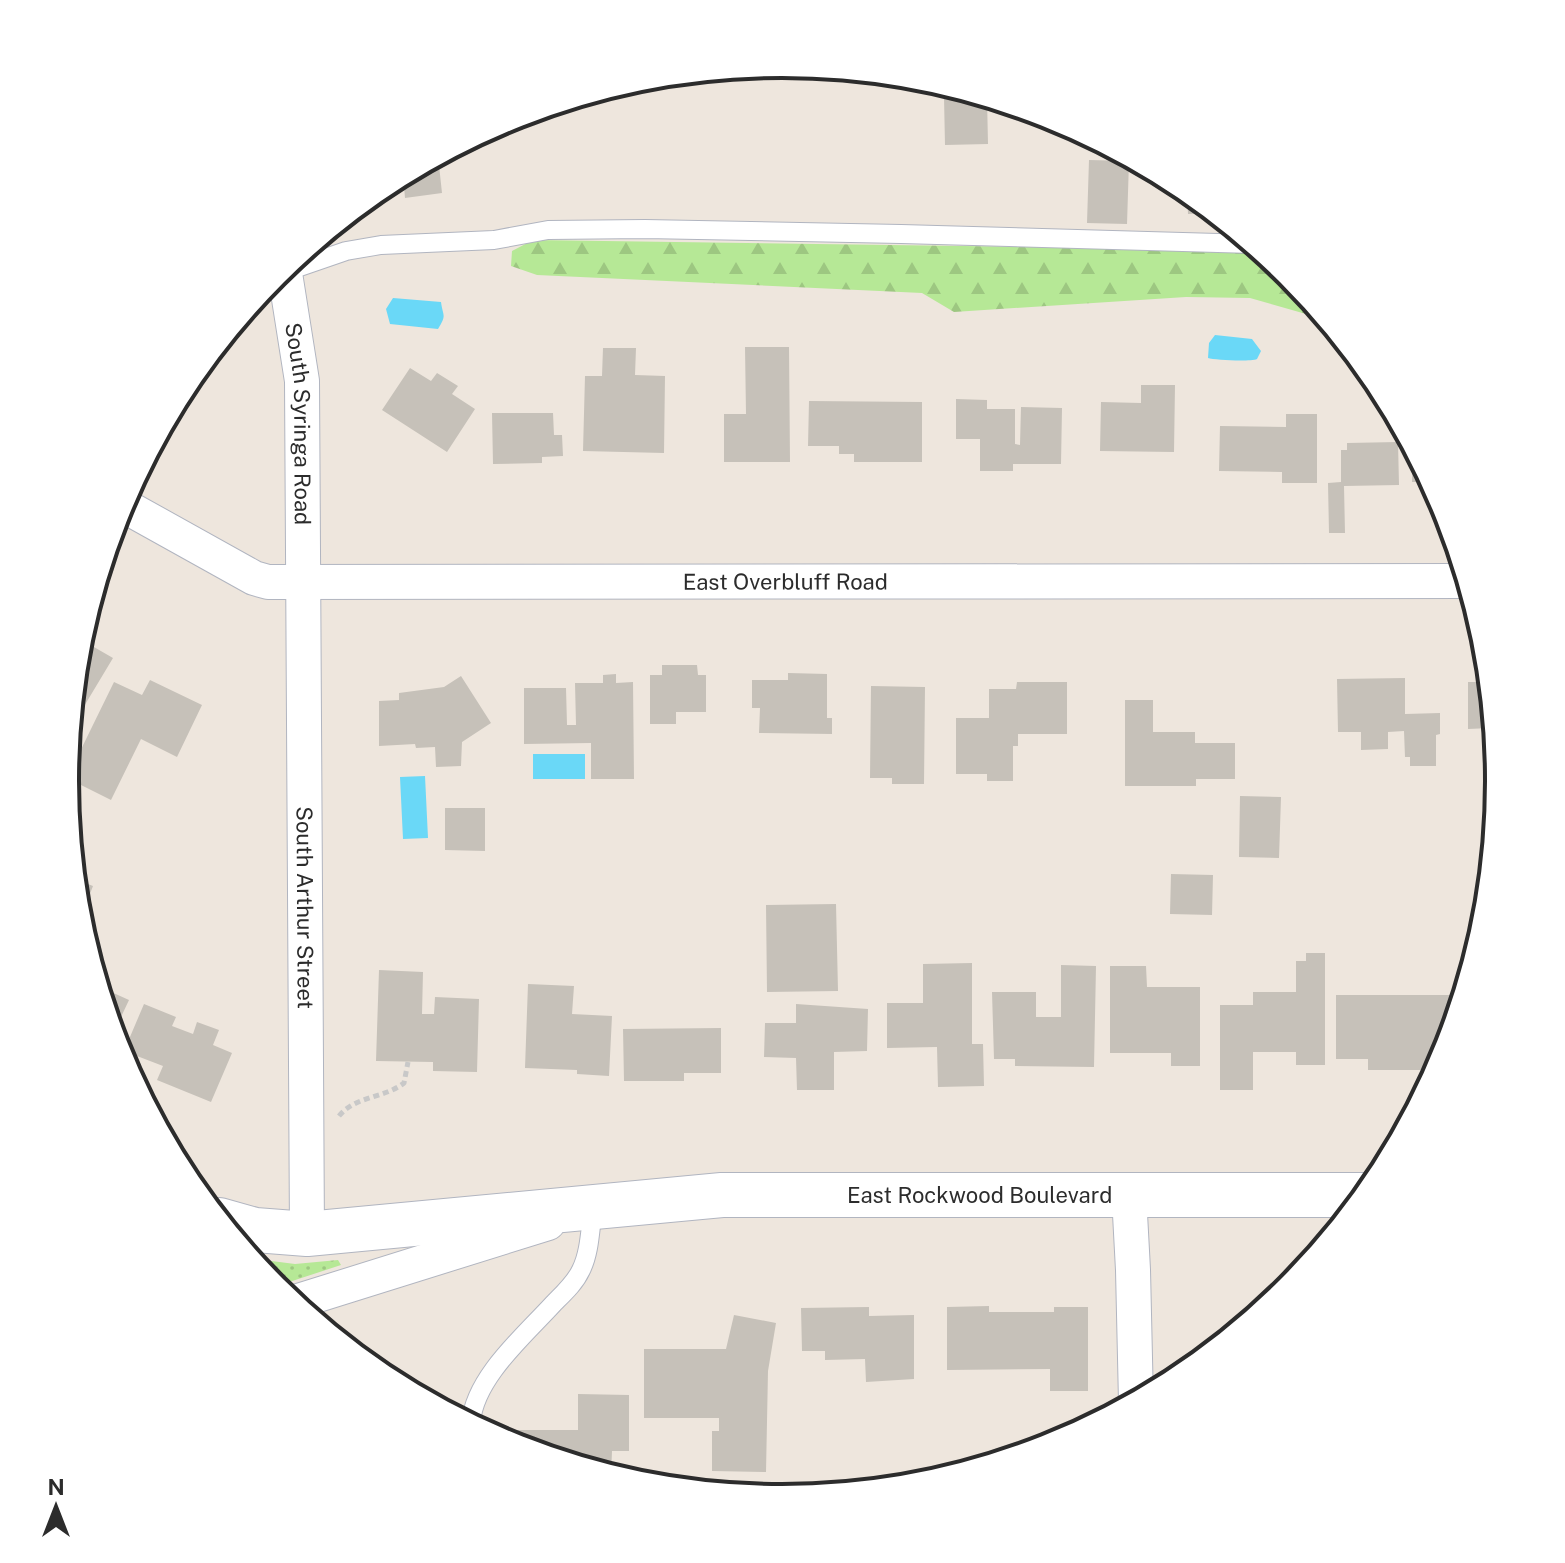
<svg xmlns="http://www.w3.org/2000/svg" width="1565" height="1563" viewBox="0 0 1565 1563" font-family="'Public Sans',sans-serif">
<defs>
<pattern id="forest-firs" width="22" height="20" patternUnits="userSpaceOnUse" patternTransform="scale(2)"><rect width="22" height="20" fill="#b6e896"/><path d="M5 1l3.5 6h-7zM16 11l3.5 6h-7z" fill="#9dc781"/></pattern>
<pattern id="park-dots" width="8" height="8" patternUnits="userSpaceOnUse" patternTransform="scale(2)"><rect width="8" height="8" fill="#b6e896"/><path d="M2 2h.1M6 6h.1" fill="none" stroke="#9dc781" stroke-width="1.8" stroke-linecap="round"/></pattern>
</defs>
<rect width="100%" height="100%" fill="#eee6dd"/>
<!-- forest -->
<path fill="url(#forest-firs)" d="M 533,240 L 1261,250 L 1290,274 L 1333,327 L 1306,314 L 1250,298 L 1186,297 L 954,312 L 922,293 L 537,275 L 511,266 L 512,251 Z"/>
<!-- park -->
<path fill="url(#park-dots)" d="M 249,1258 L 295,1264 L 338,1260 L 341,1265 L 274,1287 Z"/>
<!-- water -->
<path fill="#6ad8f7" d="M 393,298 L 441,302 C 443,317 447,314 438,329 L 390,324 L 386,309 Z
M 1215,335 L 1252,339 L 1261,351 L 1257,359 C 1250,362 1214,360 1208,358 L 1209,343 Z
M 533,754 L 585,754 L 585,779 L 533,779 Z
M 425,776 L 428,838 L 403,839 L 400,777 Z"/>
<!-- building -->
<path fill="#c6c1b9" d="M 944,97 L 987,98 L 988,144 L 945,145 Z
M 438,156 L 442,193 L 405,198 L 404,186 L 380,188 Z
M 1089,160 L 1129,161 L 1127,224 L 1087,223 Z
M 1187,190 L 1189,191 L 1215,213 L 1188,214 Z
M 745,347 L 789,347 L 790,462 L 724,462 L 724,414 L 746,414 Z
M 603,348 L 636,348 L 635,375 L 665,376 L 664,453 L 583,451 L 585,376 L 602,376 Z
M 410,368 L 431,381 L 437,373 L 458,386 L 452,394 L 475,409 L 447,452 L 382,410 Z
M 1141,385 L 1175,385 L 1174,452 L 1100,451 L 1101,402 L 1141,403 Z
M 956,399 L 987,400 L 987,409 L 1015,409 L 1015,444 L 1020,445 L 1021,407 L 1062,408 L 1061,464 L 1013,464 L 1013,471 L 980,471 L 980,439 L 956,439 Z
M 809,401 L 922,402 L 922,462 L 854,462 L 854,454 L 839,454 L 839,446 L 808,446 Z
M 492,413 L 553,413 L 554,435 L 562,435 L 563,456 L 542,457 L 542,463 L 493,464 Z
M 1286,414 L 1317,414 L 1317,483 L 1282,483 L 1282,472 L 1219,471 L 1220,426 L 1286,427 Z
M 1398,442 L 1399,485 L 1344,486 L 1345,533 L 1329,533 L 1328,483 L 1341,482 L 1341,450 L 1347,450 L 1347,443 Z
M 1413,446 L 1426,471 L 1432,482 L 1412,482 Z
M 80,639 L 113,658 L 80,713 L 72,708 Z
M 662,665 L 697,665 L 698,675 L 706,675 L 706,712 L 676,712 L 676,724 L 650,724 L 650,675 L 662,675 Z
M 788,673 L 827,674 L 827,718 L 832,718 L 832,734 L 759,733 L 760,708 L 752,708 L 752,680 L 788,680 Z
M 616,674 L 616,683 L 633,682 L 634,779 L 591,779 L 591,743 L 524,744 L 524,688 L 566,688 L 567,725 L 576,725 L 575,683 L 603,683 L 603,675 Z
M 461,676 L 491,723 L 462,742 L 461,766 L 436,767 L 435,747 L 416,748 L 415,744 L 379,746 L 379,701 L 399,700 L 399,693 L 444,687 Z
M 1405,678 L 1405,714 L 1440,713 L 1440,734 L 1436,735 L 1436,766 L 1410,766 L 1410,757 L 1405,757 L 1404,731 L 1388,732 L 1388,749 L 1361,750 L 1361,732 L 1338,732 L 1337,679 Z
M 150,680 L 202,705 L 177,757 L 141,739 L 111,800 L 67,778 L 114,682 L 142,695 Z
M 1017,682 L 1067,682 L 1067,734 L 1018,734 L 1018,746 L 1013,746 L 1013,781 L 987,781 L 987,774 L 956,774 L 956,718 L 989,718 L 989,689 L 1016,689 Z
M 1468,682 L 1490,682 L 1498,759 L 1492,759 L 1491,728 L 1468,729 Z
M 871,686 L 925,687 L 924,784 L 892,784 L 892,778 L 870,778 Z
M 1125,700 L 1153,700 L 1153,732 L 1195,732 L 1195,743 L 1235,743 L 1235,779 L 1196,779 L 1196,786 L 1125,786 Z
M 1240,796 L 1281,797 L 1279,858 L 1239,857 Z
M 445,808 L 485,808 L 485,851 L 445,850 Z
M 1171,874 L 1213,875 L 1212,915 L 1170,914 Z
M 75,879 L 93,886 L 79,922 L 79,921 Z
M 836,904 L 838,991 L 767,992 L 766,905 Z
M 1306,953 L 1325,953 L 1325,1065 L 1296,1065 L 1296,1052 L 1253,1052 L 1253,1090 L 1220,1090 L 1220,1005 L 1253,1005 L 1253,992 L 1296,992 L 1296,961 L 1306,961 Z
M 972,963 L 972,1044 L 983,1044 L 984,1086 L 938,1087 L 937,1047 L 887,1048 L 887,1003 L 923,1003 L 923,964 Z
M 1061,965 L 1096,966 L 1094,1067 L 1015,1066 L 1015,1059 L 994,1059 L 992,992 L 1036,992 L 1036,1017 L 1061,1017 Z
M 1110,966 L 1146,966 L 1147,987 L 1200,987 L 1200,1066 L 1171,1066 L 1171,1053 L 1110,1053 Z
M 379,970 L 423,972 L 422,1014 L 434,1014 L 435,997 L 479,999 L 477,1072 L 433,1071 L 433,1062 L 376,1061 Z
M 528,984 L 574,986 L 572,1014 L 612,1016 L 609,1076 L 577,1074 L 577,1070 L 525,1068 Z
M 98,986 L 129,1000 L 113,1034 L 104,1005 Z
M 1336,995 L 1464,995 L 1445,1056 L 1438,1070 L 1368,1070 L 1368,1059 L 1336,1059 Z
M 144,1004 L 176,1017 L 172,1026 L 193,1034 L 197,1022 L 219,1030 L 213,1045 L 232,1053 L 211,1102 L 157,1080 L 163,1066 L 124,1051 Z
M 796,1004 L 868,1009 L 867,1051 L 834,1052 L 834,1090 L 797,1090 L 796,1058 L 764,1057 L 765,1023 L 796,1023 Z
M 721,1028 L 721,1073 L 684,1073 L 684,1081 L 624,1081 L 623,1029 Z
M 989,1306 L 989,1312 L 1054,1312 L 1054,1307 L 1088,1307 L 1088,1391 L 1050,1391 L 1050,1369 L 947,1370 L 947,1307 Z
M 869,1307 L 869,1316 L 914,1315 L 914,1379 L 866,1382 L 865,1359 L 825,1360 L 825,1351 L 802,1351 L 801,1308 Z
M 734,1315 L 776,1323 L 768,1371 L 766,1472 L 712,1471 L 712,1431 L 719,1431 L 719,1418 L 644,1418 L 644,1349 L 726,1349 Z
M 578,1394 L 629,1395 L 629,1451 L 612,1451 L 611,1476 L 498,1439 L 498,1430 L 578,1430 Z"/>
<g fill="none" stroke-linecap="round" stroke-linejoin="round">
<!-- lane casing -->
<g stroke="#b1b5c0" stroke-width="20">
<path id="lane" d="M 285,272 L 346,251 L 381,245 L 494,240 L 548,230 L 645,229 L 901,234 L 1253,244
M 471,1422 C 475,1377 525,1335 554,1303 C 564,1293 575,1283 581,1270 C 590,1252 590,1229 593,1209"/>
</g>
<!-- street casing -->
<g stroke="#b1b5c0" stroke-width="36">
<g id="street">
<path id="s1" d="M 284,267 L 302,381 L 307,1234"/>
<path id="s2" d="M 121,504 L 254,578 L 268,582 L 1468,581"/>
<path d="M 1129,1195 L 1133,1270 L 1136,1402"/>
<path d="M 292,1303 L 548,1223"/>
</g>
</g>
<!-- secondary casing -->
<g stroke="#b1b5c0" stroke-width="46">
<g id="secondary">
<path id="s3" d="M 219,1220 L 255,1230 L 307,1234 L 722,1195 L 1367,1195"/>
</g>
</g>
<!-- path -->
<path stroke="#c8c8c8" stroke-width="5" stroke-dasharray="6 4" stroke-linecap="butt" d="M 339,1116 C 355,1096 385,1098 404,1083 L 408,1062"/>
<!-- lane -->
<use href="#lane" stroke="#fff" stroke-width="18"/>
<!-- street -->
<use href="#street" stroke="#fff" stroke-width="34"/>
<!-- secondary -->
<use href="#secondary" stroke="#fff" stroke-width="44"/>
</g>
<g text-anchor="middle" dominant-baseline="central" stroke-width="7" stroke-linejoin="round" paint-order="stroke">
<!-- street labels -->
<g font-size="22" fill="#2c2c2c" stroke="#fff">
<text stroke="none"><textPath href="#s1" startOffset="158">South Syringa Road</textPath></text>
<text stroke="none"><textPath href="#s2" startOffset="684">East Overbluff Road</textPath></text>
<text stroke="none"><textPath href="#s1" startOffset="642">South Arthur Street</textPath></text>
<text stroke="none"><textPath href="#s3" startOffset="764">East Rockwood Boulevard</textPath></text>
</g>
</g>
<!-- crop -->
<path d="M0 0H1565V1563H0ZM79 781a703 703 0 1 1 1406 0a703 703 0 1 1-1406 0Z" fill="#fff" fill-rule="evenodd"/>
<path fill="none" stroke="#2c2c2c" stroke-width="4" d="M79 781a703 703 0 1 1 1406 0a703 703 0 1 1-1406 0Z"/>
<!-- north arrow -->
<g transform="translate(56 1507)" stroke="#ffffff" stroke-width="6" paint-order="stroke">
<path d="M0-6L14 30L0 20L-14 30Z" fill="#2c2c2c"/>
<text y="-12" font-size="22" font-weight="bold" text-anchor="middle" fill="#2c2c2c">N</text>
</g>
</svg>
